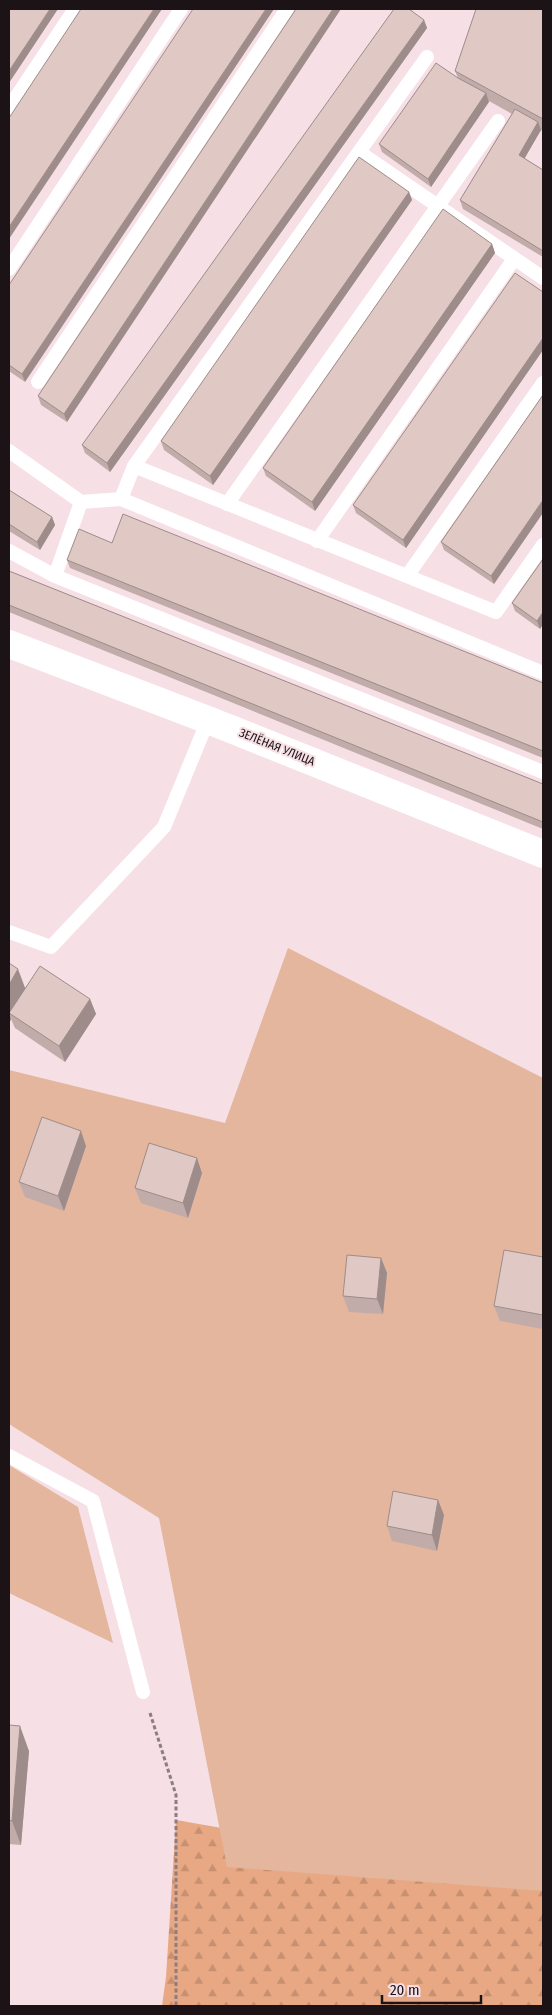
<svg xmlns="http://www.w3.org/2000/svg" width="552" height="2015" viewBox="0 0 552 2015" font-family="'Fira Sans Condensed',sans-serif">
<defs>
<pattern id="forest-firs" width="22" height="20" patternUnits="userSpaceOnUse" patternTransform="scale(1.25)"><rect width="22" height="20" fill="#e8a884"/><path d="M5 1l3.5 6h-7zM16 11l3.5 6h-7z" fill="#c69071"/></pattern>
</defs>
<rect width="100%" height="100%" fill="#f6dfe5"/>
<!-- forest -->
<path fill="url(#forest-firs)" d="M 176,1820 L 543,1884 L 543,2006 L 162,2006 L 166,1977 Z"/>
<!-- garden -->
<path fill="#e3b69d" d="M 288,948 L 543,1078 L 543,1891 L 227,1867 L 159,1518 L 9,1424 L 9,1070 L 225,1123 Z
M 9,1465 L 78,1507 L 113,1643 L 9,1593 Z"/>
<g fill="none" stroke-linecap="round" stroke-linejoin="round">
<!-- path -->
<path stroke="#8c7d81" stroke-width="3" stroke-dasharray="4 2.5" stroke-linecap="butt" d="M 150,1713 L 176,1795 L 176,2006"/>
<!-- lane -->
<path stroke="#fff" stroke-width="14" d="M 9,108 L 75,9
M 359,152 L 543,278
M 9,269 L 181,9
M 38,382 L 287,9
M 9,451 L 81,502
M 134,466 L 496,612 L 543,545
M 121,499 L 543,673
M 81,502 L 121,499 L 134,466 L 427,57
M 227,504 L 498,121
M 317,541 L 514,259
M 9,551 L 55,576 L 543,772
M 55,576 L 81,502
M 407,576 L 543,383
M 9,932 L 51,947 L 164,827 L 208,720
M 9,1456 L 93,1501 L 143,1692"/>
<!-- street -->
<path stroke="#fff" stroke-width="28" d="M 9,644 L 208,720 L 543,854"/>
</g>
<!-- wall -->
<path fill="#c1aca9" d="M 296,9 L 67,422 L 41,405 L 38,396 Z
M 543,9 L 543,131 L 541,130 L 524,158 L 543,170 L 543,257 L 463,209 L 460,200 L 512,114 L 489,101 L 431,187 L 382,152 L 379,144 L 458,78 L 455,71 Z
M 424,20 L 427,28 L 110,472 L 85,453 L 82,445 Z
M 409,192 L 412,200 L 213,485 L 164,450 L 161,441 Z
M 492,244 L 495,253 L 315,511 L 266,476 L 263,468 Z
M 9,285 L 25,382 L 9,371 Z
M 543,292 L 543,350 L 406,548 L 356,513 L 353,505 Z
M 543,395 L 494,584 L 444,550 L 441,542 Z
M 9,490 L 52,517 L 55,525 L 40,550 L 9,531 Z
M 112,543 L 543,683 L 543,758 L 70,568 L 67,560 Z
M 543,559 L 543,624 L 540,629 L 515,611 L 512,603 Z
M 9,571 L 543,784 L 543,829 L 9,612 Z
M 9,963 L 25,988 L 90,999 L 96,1014 L 65,1062 L 15,1028 L 11,1019 L 9,1024 Z
M 86,1146 L 64,1211 L 25,1197 L 19,1182 Z
M 202,1173 L 188,1218 L 141,1203 L 135,1188 Z
M 543,1257 L 543,1329 L 500,1321 L 494,1306 Z
M 381,1258 L 387,1273 L 383,1314 L 349,1312 L 343,1296 Z
M 438,1500 L 444,1515 L 437,1551 L 392,1541 L 387,1526 Z
M 9,1725 L 29,1751 L 21,1845 L 9,1844 Z"/>
<!-- shaded-wall -->
<path fill="#9d8c8a" d="M 50,9 L 58,9 L 9,83 L 9,71 Z
M 154,9 L 162,9 L 9,239 L 9,227 Z
M 266,9 L 274,9 L 25,382 L 22,374 Z
M 333,9 L 341,9 L 67,422 L 64,414 Z
M 424,20 L 427,28 L 110,472 L 107,463 Z
M 486,93 L 489,102 L 431,187 L 428,179 Z
M 538,122 L 541,130 L 522,163 L 519,155 Z
M 409,192 L 412,200 L 213,485 L 210,476 Z
M 492,244 L 495,253 L 315,511 L 312,502 Z
M 543,338 L 543,350 L 406,548 L 403,540 Z
M 543,500 L 543,513 L 494,584 L 491,576 Z
M 52,517 L 55,525 L 40,550 L 37,542 Z
M 543,612 L 543,624 L 540,629 L 537,621 Z
M 18,969 L 27,993 L 9,1013 L 11,1019 L 9,1024 L 9,985 Z
M 90,999 L 96,1014 L 65,1062 L 59,1046 Z
M 81,1131 L 86,1146 L 64,1211 L 58,1196 Z
M 197,1158 L 202,1173 L 188,1218 L 183,1203 Z
M 381,1258 L 387,1273 L 383,1314 L 377,1299 Z
M 438,1500 L 444,1515 L 437,1551 L 432,1535 Z
M 20,1726 L 29,1751 L 21,1845 L 12,1821 Z"/>
<!-- building -->
<path fill="#e0c8c5" stroke="#9d8c8a" d="M 10,9 L 50,9 L 9,71 L 9,11 Z
M 81,9 L 154,9 L 9,227 L 9,118 Z
M 193,9 L 266,9 L 22,374 L 9,365 L 9,285 Z
M 296,9 L 333,9 L 64,414 L 38,396 Z
M 394,9 L 409,9 L 424,20 L 107,463 L 82,445 Z
M 476,9 L 543,9 L 543,119 L 455,71 Z
M 436,63 L 458,78 L 486,93 L 428,179 L 379,144 Z
M 515,109 L 538,122 L 519,155 L 543,170 L 543,251 L 460,200 Z
M 359,157 L 409,192 L 210,476 L 161,441 Z
M 443,209 L 492,244 L 312,502 L 263,468 Z
M 515,273 L 543,292 L 543,338 L 403,540 L 353,505 Z
M 543,395 L 543,500 L 491,576 L 441,542 Z
M 9,490 L 52,517 L 37,542 L 9,524 Z
M 123,514 L 543,683 L 543,751 L 67,560 L 79,529 L 112,543 Z
M 543,559 L 543,612 L 537,621 L 512,603 Z
M 9,571 L 543,784 L 543,822 L 9,605 Z
M 9,963 L 18,969 L 9,985 Z
M 40,966 L 90,999 L 59,1046 L 9,1013 Z
M 42,1117 L 81,1131 L 58,1196 L 19,1182 Z
M 149,1143 L 197,1158 L 183,1203 L 135,1188 Z
M 504,1250 L 543,1257 L 543,1315 L 494,1306 Z
M 347,1255 L 381,1258 L 377,1299 L 343,1296 Z
M 393,1491 L 438,1500 L 432,1535 L 387,1526 Z
M 9,1725 L 20,1726 L 12,1821 L 9,1820 Z"/>
<g text-anchor="middle" dominant-baseline="central" stroke-width="4" stroke-linejoin="round" paint-order="stroke">
<!-- street labels -->
<g font-size="12" fill="#1b1316" stroke="#f6dfe5">
<text transform="translate(277 747) rotate(22)">ЗЕЛЁНАЯ УЛИЦА</text>
</g>
</g>
<!-- border -->
<rect width="552" height="2015" fill="none" stroke="#1b1316" stroke-width="20"/>
<!-- scale -->
<path d="M382 1995v8h99v-8" fill="none" stroke="#1b1316" stroke-width="2.5"/>
<text x="390" y="1995" font-size="15" fill="#1b1316" stroke="#f6dfe5" stroke-width="4" paint-order="stroke">20 m</text>
</svg>
